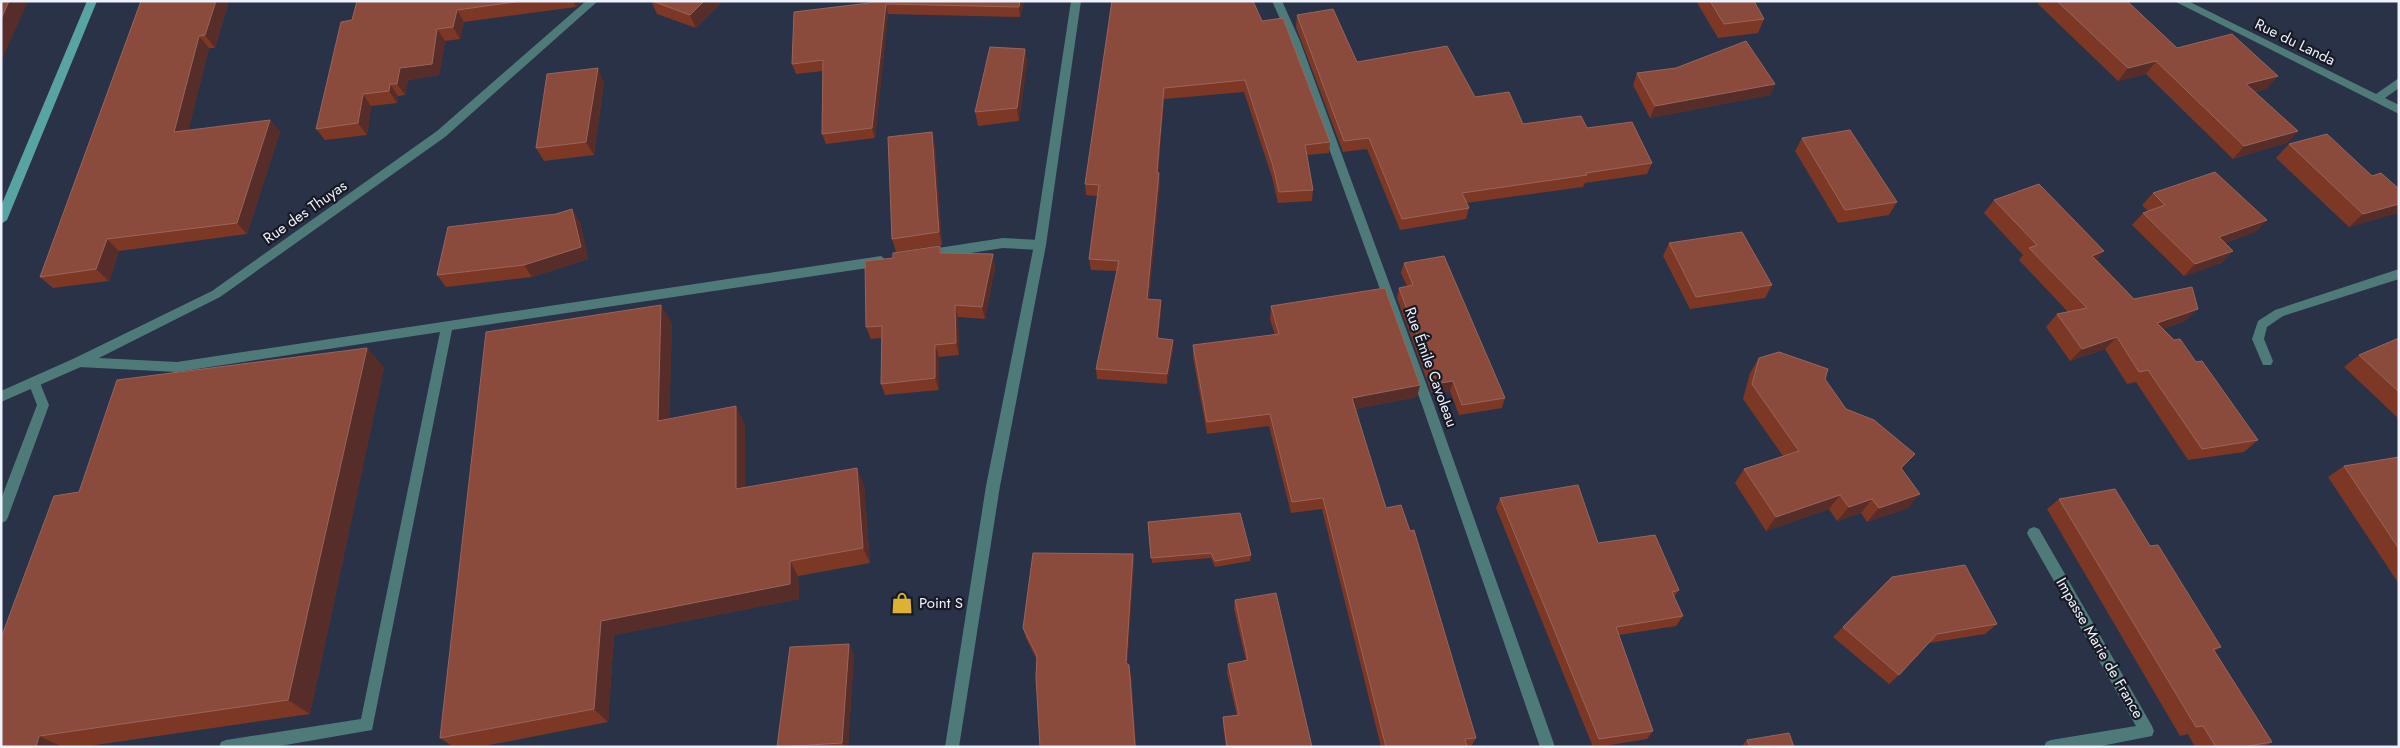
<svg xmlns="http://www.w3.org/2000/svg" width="2400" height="748" viewBox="0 0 2400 748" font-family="Jost,sans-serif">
<rect width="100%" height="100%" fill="#2a3247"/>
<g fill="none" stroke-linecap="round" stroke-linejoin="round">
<!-- service -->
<path fill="#4e7b7a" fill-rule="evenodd" d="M 1003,238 L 1040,240 L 1046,245 L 1040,250 L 1003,248 L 925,260 L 919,255 L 925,250 Z
M 881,256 L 887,261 L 881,266 L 452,330 L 372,730 L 274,747 L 219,747 L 221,742 L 226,740 L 361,719 L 440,332 L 177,372 L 79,367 L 75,366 L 73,362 L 75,358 L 79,357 L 177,362 Z
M 34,377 L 38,378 L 49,405 L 8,517 L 6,521 L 1,523 L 1,499 L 37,405 L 28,382 L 30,378 Z
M 2034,527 L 2039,529 L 2152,726 L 2154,731 L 2152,736 L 2096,747 L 2044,747 L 2046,742 L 2051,740 L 2136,726 L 2029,537 L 2027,533 L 2029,529 Z"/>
<!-- minor -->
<path fill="#4e7b7a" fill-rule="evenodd" d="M 586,1 L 598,1 L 445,137 L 220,297 L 83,366 L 1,402 L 1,391 L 75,358 L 212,291 L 437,131 Z
M 1272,1 L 1282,1 L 1300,41 L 1434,405 L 1555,747 L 1540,747 L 1422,405 L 1290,41 Z
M 2174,1 L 2188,1 L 2376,94 L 2399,78 L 2399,88 L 2385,98 L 2399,105 L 2399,114 Z
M 2399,269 L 2399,279 L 2283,316 L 2267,327 L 2264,339 L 2273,361 L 2271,365 L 2263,365 L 2252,339 L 2258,321 L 2275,310 Z"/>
<!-- tertiary -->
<path fill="#4e7b7a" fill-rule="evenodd" d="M 1071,1 L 1081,1 L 1046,245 L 1000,486 L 959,747 L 945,747 L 986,486 L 1034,245 Z"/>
<!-- secondary -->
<path fill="#57a4a2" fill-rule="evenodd" d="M 87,1 L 97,1 L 7,220 L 1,224 L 1,206 Z"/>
</g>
<!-- wall -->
<path fill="#7d3725" d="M 141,1 L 229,1 L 215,48 L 209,48 L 188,131 L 270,120 L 280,132 L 247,234 L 119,251 L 109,281 L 53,288 L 40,277 Z
M 357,1 L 583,1 L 576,7 L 464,22 L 460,39 L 445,41 L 439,75 L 408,80 L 405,95 L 398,96 L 397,103 L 371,106 L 367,135 L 325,140 L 316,129 L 352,20 Z
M 651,1 L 723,1 L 696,28 L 657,14 Z
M 1024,1 L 1020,17 L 888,14 L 875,138 L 826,144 L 822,134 L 823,71 L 796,74 L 792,64 L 869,3 Z
M 1112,1 L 1262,21 L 1330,142 L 1329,153 L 1307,155 L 1313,190 L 1312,201 L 1278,203 L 1272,177 L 1244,92 L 1164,99 L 1158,173 L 1160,184 L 1149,299 L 1161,310 L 1158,338 L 1173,340 L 1173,350 L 1167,384 L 1097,379 L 1096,369 L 1117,271 L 1091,270 L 1089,259 L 1097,196 L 1086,195 L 1085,184 Z
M 1696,1 L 1754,1 L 1764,19 L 1758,33 L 1718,38 Z
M 2040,1 L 2127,1 L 2177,48 L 2278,76 L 2266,89 L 2255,92 L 2298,131 L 2286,143 L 2233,159 L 2146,74 L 2118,81 L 2038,4 Z
M 1297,15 L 1357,62 L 1475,97 L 1523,124 L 1587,128 L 1652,163 L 1647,174 L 1585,183 L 1583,187 L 1466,203 L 1469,208 L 1466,219 L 1400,230 L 1367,149 L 1343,152 L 1296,27 Z
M 1025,49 L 1027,62 L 1019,121 L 978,126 L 975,112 Z
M 1637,73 L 1775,84 L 1770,95 L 1650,118 L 1633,85 Z
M 604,82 L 594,155 L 544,161 L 536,148 Z
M 1802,138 L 1897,202 L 1889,215 L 1838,223 L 1795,151 Z
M 2289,144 L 2372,176 L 2399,189 L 2399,211 L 2397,213 L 2349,227 L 2276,158 Z
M 935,145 L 942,245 L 896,252 L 892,239 Z
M 2153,193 L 2267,220 L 2255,232 L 2225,243 L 2233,251 L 2221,263 L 2184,276 L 2132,225 L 2143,213 L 2148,211 L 2142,205 Z
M 1994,200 L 2097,260 L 2134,299 L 2185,321 L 2163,329 L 2196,362 L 2258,440 L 2244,452 L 2188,460 L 2136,382 L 2127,384 L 2105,349 L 2070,361 L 2046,327 L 2057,314 L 2068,312 L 2019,260 L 2023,255 L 1984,213 Z
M 580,222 L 588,259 L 532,277 L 446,287 L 437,275 Z
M 1669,243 L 1772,285 L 1765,298 L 1690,309 L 1663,256 Z
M 940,246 L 941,253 L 993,254 L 995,267 L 985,319 L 958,317 L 959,355 L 939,357 L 939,390 L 885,395 L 881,384 L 881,338 L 871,339 L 866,327 L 893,258 Z
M 1404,263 L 1505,398 L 1502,408 L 1459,415 L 1450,391 L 1432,394 L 1397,298 L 1399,288 L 1407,286 L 1401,273 Z
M 1271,306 L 1420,385 L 1417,397 L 1355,409 L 1386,508 L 1476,738 L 1471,747 L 1381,747 L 1322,509 L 1291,513 L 1269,426 L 1207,434 L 1193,357 L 1193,345 L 1275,335 L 1270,319 Z
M 672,323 L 669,419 L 745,424 L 745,487 L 864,485 L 870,563 L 798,576 L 799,599 L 614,635 L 608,722 L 479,747 L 453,747 L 440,738 Z
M 2399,338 L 2399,419 L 2344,367 L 2359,355 Z
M 1759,358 L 1825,379 L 1846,409 L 1902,469 L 1908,508 L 1867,522 L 1861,513 L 1837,521 L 1829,509 L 1766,531 L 1735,483 L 1744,469 L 1783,456 L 1743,399 L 1750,373 Z
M 384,367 L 310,714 L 82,747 L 1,747 L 79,492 Z
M 2399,457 L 2399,584 L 2328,477 L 2344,466 Z
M 1500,498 L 1598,543 L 1679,590 L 1674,597 L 1683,616 L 1676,626 L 1619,635 L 1653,731 L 1647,739 L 1598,747 L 1593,747 L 1496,508 Z
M 2059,499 L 2150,546 L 2221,647 L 2215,651 L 2272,742 L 2264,747 L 2195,747 L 2188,734 L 2180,736 L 2047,509 Z
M 1148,522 L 1251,555 L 1250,561 L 1215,567 L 1211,558 L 1152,563 Z
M 1133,554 L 1134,564 L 1127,664 L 1131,675 L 1136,747 L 1040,747 L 1037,660 L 1026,638 L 1023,628 Z
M 1892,577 L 1997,624 L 1985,634 L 1929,643 L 1899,675 L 1889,684 L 1833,637 Z
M 1235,600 L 1312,747 L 1226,747 L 1223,725 L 1223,717 L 1237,716 L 1227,673 L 1228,664 L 1246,661 L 1234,609 Z
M 854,654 L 848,747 L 777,747 Z
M 1747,740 L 1794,747 L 1744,747 L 1743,744 Z"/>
<!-- shaded-wall -->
<path fill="#572d29" d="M 9,1 L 28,1 L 1,62 L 1,19 Z
M 216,1 L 229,1 L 215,48 L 205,35 Z
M 573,1 L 583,1 L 576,7 Z
M 704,1 L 723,1 L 696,28 L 690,15 Z
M 1020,1 L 1024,1 L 1020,17 L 1019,7 Z
M 886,4 L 888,14 L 875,138 L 872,128 Z
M 457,10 L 464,22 L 460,39 L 453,27 Z
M 437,29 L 445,41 L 439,75 L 408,80 L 405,95 L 397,84 L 400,68 Z
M 199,36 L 209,48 L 185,144 L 174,132 Z
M 1025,49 L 1027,62 L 1019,121 L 1017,108 Z
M 2156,61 L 2146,74 L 2118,81 L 2128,68 Z
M 598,68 L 604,82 L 594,155 L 586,142 Z
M 2278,76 L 2266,89 L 2235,97 L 2246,84 Z
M 390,84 L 398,96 L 397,103 L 389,91 Z
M 1775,84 L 1770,95 L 1650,118 L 1655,106 Z
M 1164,88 L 1164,99 L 1157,184 L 1157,172 Z
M 363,94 L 371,106 L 367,135 L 358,123 Z
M 270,120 L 280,132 L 247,234 L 237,223 Z
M 2298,131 L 2286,143 L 2233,159 L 2244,146 Z
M 932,132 L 935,145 L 942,245 L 939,232 Z
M 1159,173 L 1160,184 L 1148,309 L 1147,299 Z
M 2399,204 L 2399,211 L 2397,213 L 2349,227 L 2363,214 Z
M 572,209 L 580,222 L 588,259 L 532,277 L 524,265 Z
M 2267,220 L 2255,232 L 2207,249 L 2219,237 Z
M 107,239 L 119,251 L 109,281 L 96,269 Z
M 2104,251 L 2093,264 L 2092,256 Z
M 2233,251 L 2221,263 L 2184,276 L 2195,264 Z
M 993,254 L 995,267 L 985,319 L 982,307 Z
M 1161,300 L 1161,310 L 1157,349 L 1157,338 Z
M 661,305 L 672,323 L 669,439 L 658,421 Z
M 955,305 L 958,317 L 959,355 L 956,343 Z
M 2198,309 L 2185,321 L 2145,335 L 2157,323 Z
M 2117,337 L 2105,349 L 2070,361 L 2082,349 Z
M 1173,340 L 1173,350 L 1167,384 L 1167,374 Z
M 935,345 L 939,357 L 939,390 L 935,378 Z
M 367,348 L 384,367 L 310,714 L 288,700 Z
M 1453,381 L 1450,391 L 1432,394 L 1435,384 Z
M 1420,385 L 1417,397 L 1350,410 L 1352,398 Z
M 736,406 L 745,424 L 746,506 L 736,489 Z
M 1915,454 L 1903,468 L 1889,482 L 1901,468 Z
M 857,468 L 864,485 L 870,563 L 863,548 Z
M 1920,494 L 1908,508 L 1867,522 L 1879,508 Z
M 1840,495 L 1829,509 L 1766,531 L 1776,517 Z
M 1872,499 L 1861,513 L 1837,521 L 1849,507 Z
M 1133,554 L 1134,564 L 1127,672 L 1126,663 Z
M 790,561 L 798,576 L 799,599 L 614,635 L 608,722 L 594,709 L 601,621 Z
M 849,644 L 854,654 L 848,747 L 845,747 L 842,743 Z
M 39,736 L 63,747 L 36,747 Z"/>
<!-- building -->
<path fill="#8a4b3c" stroke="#99655b" d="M 1,1 L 9,1 L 1,19 Z
M 141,1 L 216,1 L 205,35 L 199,36 L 174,132 L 270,120 L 237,223 L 107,239 L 96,269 L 40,277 Z
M 357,1 L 522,1 L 457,10 L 453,27 L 437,29 L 432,64 L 400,68 L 397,84 L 390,84 L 389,91 L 363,94 L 358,123 L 316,129 L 341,22 L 352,20 Z
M 652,1 L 704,1 L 690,15 Z
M 869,1 L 1020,1 L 1019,7 L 886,4 L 872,128 L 822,134 L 823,60 L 792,64 L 794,12 L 869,3 Z
M 1112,1 L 1253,1 L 1262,21 L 1283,18 L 1330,142 L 1305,145 L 1313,190 L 1279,192 L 1273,166 L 1245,80 L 1164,88 L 1157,172 L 1159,173 L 1147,299 L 1161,300 L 1157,338 L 1173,340 L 1167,374 L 1096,369 L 1119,261 L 1089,259 L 1099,185 L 1085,184 Z
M 1710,1 L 1754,1 L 1764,19 L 1724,24 Z
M 2057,1 L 2127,1 L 2177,48 L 2232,34 L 2278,76 L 2246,84 L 2298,131 L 2244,146 L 2156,61 L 2128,68 Z
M 1333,9 L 1357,62 L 1447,46 L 1475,97 L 1509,92 L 1523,124 L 1581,116 L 1587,128 L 1632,122 L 1652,163 L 1586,173 L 1587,175 L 1462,193 L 1469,208 L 1402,219 L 1369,138 L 1344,141 L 1297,15 Z
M 1746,41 L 1775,84 L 1655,106 L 1637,73 L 1676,68 Z
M 990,47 L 1025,49 L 1017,108 L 975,112 Z
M 598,68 L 586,142 L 536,148 L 547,74 Z
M 1850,130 L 1897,202 L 1845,210 L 1802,138 Z
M 932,132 L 939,232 L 892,239 L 888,137 Z
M 2327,134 L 2372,176 L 2381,173 L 2399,189 L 2399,204 L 2363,214 L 2289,144 Z
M 2215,172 L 2267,220 L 2219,237 L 2233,251 L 2195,264 L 2143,213 L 2165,205 L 2153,193 Z
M 2039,184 L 2104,251 L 2092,256 L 2134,299 L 2192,287 L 2198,309 L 2157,323 L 2174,340 L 2180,339 L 2196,362 L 2202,361 L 2258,440 L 2202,449 L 2148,370 L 2139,372 L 2117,337 L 2082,349 L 2057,314 L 2087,308 L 2029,248 L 2037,245 L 1994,200 Z
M 572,209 L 581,247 L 524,265 L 437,275 L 448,227 L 556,214 Z
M 1742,232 L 1772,285 L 1696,297 L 1669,243 Z
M 940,246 L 940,253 L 993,254 L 982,307 L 955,305 L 956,343 L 935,345 L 935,378 L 881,384 L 882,326 L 866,327 L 865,261 L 893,258 L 893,253 Z
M 1444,256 L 1505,398 L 1462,405 L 1453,381 L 1435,384 L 1399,288 L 1413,285 L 1404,263 Z
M 1385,288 L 1420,385 L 1352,398 L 1386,508 L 1401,505 L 1410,531 L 1414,530 L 1476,738 L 1465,739 L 1467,747 L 1386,747 L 1323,498 L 1292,502 L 1270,414 L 1207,422 L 1193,345 L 1279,334 L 1271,306 Z
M 661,305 L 658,421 L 736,406 L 736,489 L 857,468 L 863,548 L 790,561 L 790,584 L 601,621 L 594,709 L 440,738 L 486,332 Z
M 2399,338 L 2399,392 L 2359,355 Z
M 367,348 L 288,700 L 39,736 L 36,747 L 1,747 L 1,638 L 54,496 L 79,492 L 117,380 Z
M 1779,352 L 1828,369 L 1825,379 L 1846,409 L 1874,420 L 1915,454 L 1901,468 L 1920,494 L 1879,508 L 1872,499 L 1849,507 L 1840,495 L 1776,517 L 1744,469 L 1799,451 L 1752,384 L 1759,358 Z
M 2399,457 L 2399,549 L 2344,466 Z
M 1578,485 L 1598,543 L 1655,535 L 1679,590 L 1672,592 L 1683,616 L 1616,627 L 1653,731 L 1599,739 L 1500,498 Z
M 2115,489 L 2150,546 L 2158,545 L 2221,647 L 2213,649 L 2272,742 L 2243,747 L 2216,747 L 2203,726 L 2196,727 L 2059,499 Z
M 1240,513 L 1251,555 L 1215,561 L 1211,553 L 1151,558 L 1148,522 Z
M 1033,553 L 1133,554 L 1126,663 L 1129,665 L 1135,747 L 1040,747 L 1036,677 L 1037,656 L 1023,628 Z
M 1965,565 L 1997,624 L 1937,634 L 1899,675 L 1843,627 L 1892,577 Z
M 1276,593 L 1312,747 L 1227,747 L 1223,717 L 1239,715 L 1228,664 L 1248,660 L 1235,600 Z
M 849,644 L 842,743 L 777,747 L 790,647 Z
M 1789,733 L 1794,747 L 1750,747 L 1747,740 Z"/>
<!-- icons -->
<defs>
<g id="shop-bare" transform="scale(1.725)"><path d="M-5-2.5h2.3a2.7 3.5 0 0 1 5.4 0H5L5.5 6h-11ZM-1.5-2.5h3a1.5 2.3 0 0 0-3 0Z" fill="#dcb233" stroke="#171a24" stroke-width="2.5" paint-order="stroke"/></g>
</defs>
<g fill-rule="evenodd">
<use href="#shop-bare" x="902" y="603"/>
</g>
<g text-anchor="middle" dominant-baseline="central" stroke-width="4.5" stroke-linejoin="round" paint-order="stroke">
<!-- street labels -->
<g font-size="15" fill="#eef2fd" stroke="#171a24">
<text transform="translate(2295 42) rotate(26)">Rue du Landa</text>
<text transform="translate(305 212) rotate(-35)">Rue des Thuyas</text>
<text transform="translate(1431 367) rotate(70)">Rue Émile Cavoleau</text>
<text transform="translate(2100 648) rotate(60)">Impasse Marie de France</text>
</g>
<!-- poi labels -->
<g font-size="15" fill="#eef2fd" stroke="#171a24" text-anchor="start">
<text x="919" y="603">Point S</text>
</g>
</g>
<!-- border -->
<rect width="2400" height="748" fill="none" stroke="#eef2fd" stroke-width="5"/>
</svg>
